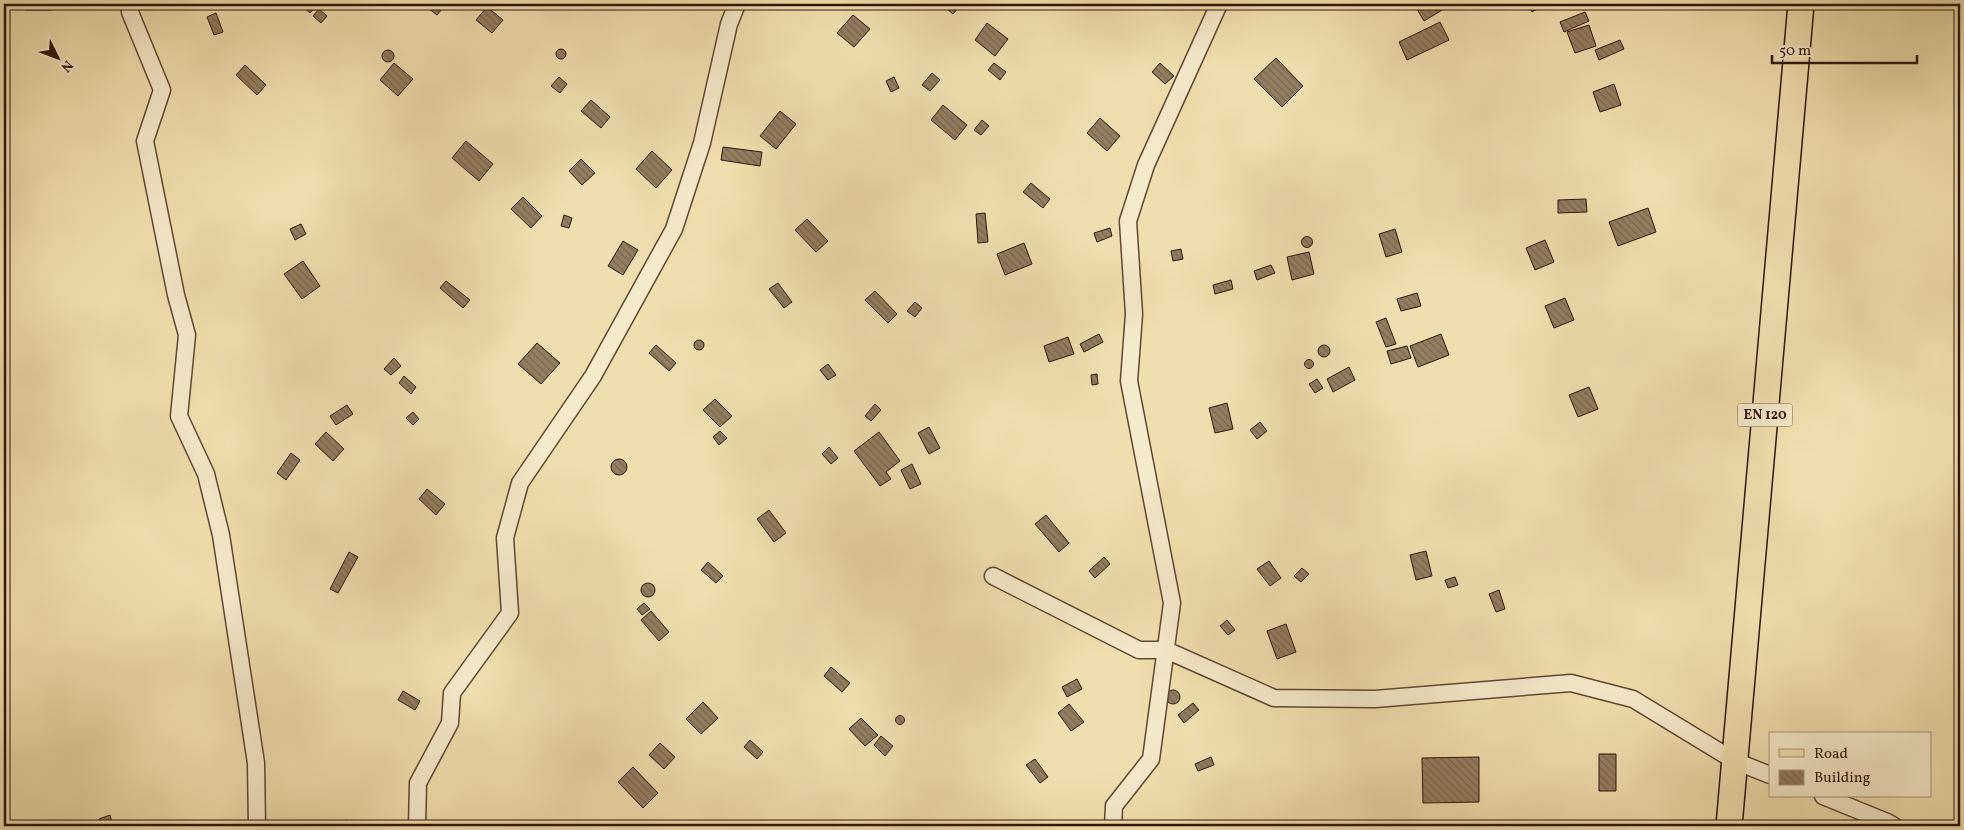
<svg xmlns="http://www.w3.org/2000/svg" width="1964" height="830" viewBox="0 0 1964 830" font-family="Vollkorn,serif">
<defs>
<pattern id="building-back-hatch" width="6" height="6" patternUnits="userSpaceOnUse" patternTransform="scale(1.25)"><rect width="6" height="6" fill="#937e60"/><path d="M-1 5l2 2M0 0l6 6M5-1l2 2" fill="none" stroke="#78664d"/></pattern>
</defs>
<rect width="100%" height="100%" fill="#f0dfae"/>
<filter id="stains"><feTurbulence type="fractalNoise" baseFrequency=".004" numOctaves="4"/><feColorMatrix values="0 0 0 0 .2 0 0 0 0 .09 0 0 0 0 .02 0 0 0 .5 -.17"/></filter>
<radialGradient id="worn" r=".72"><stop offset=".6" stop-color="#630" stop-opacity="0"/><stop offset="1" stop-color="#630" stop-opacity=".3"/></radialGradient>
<!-- building -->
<path fill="url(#building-back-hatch)" stroke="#2e150b" d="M 25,4 L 51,4 L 51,10 L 25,10 Z
M 300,4 L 313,4 L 316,7 L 310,13 Z
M 423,4 L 446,4 L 437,15 Z
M 941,4 L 955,4 L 959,7 L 953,14 Z
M 1414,4 L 1452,4 L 1424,21 Z
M 1528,4 L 1543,4 L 1543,5 L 1532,12 Z
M 487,7 L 503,20 L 492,33 L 476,20 Z
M 319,9 L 327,16 L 321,23 L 313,16 Z
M 1585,12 L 1589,21 L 1564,32 L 1560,22 Z
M 216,13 L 223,32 L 214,35 L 207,17 Z
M 853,15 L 870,29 L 854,47 L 837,33 Z
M 1440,22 L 1449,40 L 1407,60 L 1399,42 Z
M 987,23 L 1008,39 L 995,56 L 975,40 Z
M 1589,25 L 1596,46 L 1575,53 L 1567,32 Z
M 1620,40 L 1624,49 L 1599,60 L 1595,50 Z
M556 54a5 5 0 1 1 10 0a5 5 0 1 1-10 0Z
M382 56a6 6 0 1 1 12 0a6 6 0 1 1-12 0Z
M 1276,58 L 1303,86 L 1282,107 L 1254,79 Z
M 394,63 L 413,79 L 398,96 L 380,80 Z
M 994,63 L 1006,72 L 1000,80 L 988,70 Z
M 1160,63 L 1174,76 L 1165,84 L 1152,72 Z
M 245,65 L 266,85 L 257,95 L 236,75 Z
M 932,73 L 940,80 L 930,91 L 922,85 Z
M 559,77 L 567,84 L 560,93 L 551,86 Z
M 894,77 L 899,88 L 891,92 L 886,81 Z
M 1614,84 L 1621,105 L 1600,112 L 1593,92 Z
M 591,100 L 610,117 L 601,128 L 581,111 Z
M 943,105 L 967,125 L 955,140 L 931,120 Z
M 780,111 L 796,124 L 776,149 L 760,136 Z
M 1100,118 L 1120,136 L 1107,151 L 1087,133 Z
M 982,120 L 989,126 L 981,135 L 974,130 Z
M 466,141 L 493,164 L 479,181 L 452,158 Z
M 723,147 L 762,152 L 760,166 L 721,160 Z
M 652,151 L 672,170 L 656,188 L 636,169 Z
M 581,159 L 595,173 L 582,185 L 569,171 Z
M 1031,183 L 1050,199 L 1043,208 L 1023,192 Z
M 523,197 L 542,216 L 531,228 L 511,209 Z
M 1586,199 L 1587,212 L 1558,213 L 1558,200 Z
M 1648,208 L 1656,232 L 1618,246 L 1609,222 Z
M 985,213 L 988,242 L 978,243 L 976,214 Z
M 564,215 L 572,218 L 569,228 L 561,226 Z
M 807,219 L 828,241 L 816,252 L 795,230 Z
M 301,224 L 306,234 L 295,240 L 290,229 Z
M 1110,228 L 1112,236 L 1097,242 L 1094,233 Z
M 1395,229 L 1402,252 L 1386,257 L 1379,234 Z
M1301.5 242a5.5 5.5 0 1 1 11 0a5.5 5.5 0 1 1-11 0Z
M 1545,240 L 1554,262 L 1535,270 L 1526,248 Z
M 623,241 L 638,250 L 623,275 L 608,266 Z
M 1024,243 L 1032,264 L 1005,275 L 997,254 Z
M 1181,249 L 1183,259 L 1173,261 L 1171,251 Z
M 1309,252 L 1314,274 L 1292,280 L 1287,257 Z
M 303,261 L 320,286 L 302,299 L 284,274 Z
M 1271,265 L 1275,273 L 1257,280 L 1254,271 Z
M 1231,280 L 1233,289 L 1215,294 L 1213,285 Z
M 446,281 L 470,300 L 463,308 L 440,288 Z
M 778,283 L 792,302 L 784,308 L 769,289 Z
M 875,291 L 897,314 L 888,323 L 865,300 Z
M 1417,293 L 1421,306 L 1401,311 L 1397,299 Z
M 1565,298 L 1574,320 L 1554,328 L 1545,306 Z
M 915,302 L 922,308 L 915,317 L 907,311 Z
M 1386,318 L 1396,344 L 1386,347 L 1376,322 Z
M 1099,334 L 1103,342 L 1084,352 L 1080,344 Z
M 1441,334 L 1449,355 L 1418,367 L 1410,346 Z
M 1068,337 L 1074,354 L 1049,362 L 1044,346 Z
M694 345a5 5 0 1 1 10 0a5 5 0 1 1-10 0Z
M 537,343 L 560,363 L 541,384 L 518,364 Z
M1318 351a6 6 0 1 1 12 0a6 6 0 1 1-12 0Z
M 656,345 L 676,363 L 669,371 L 649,353 Z
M 1407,346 L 1411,358 L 1391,364 L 1387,351 Z
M 394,358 L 401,366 L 391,375 L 384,369 Z
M1304.5 364a4.5 4.5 0 1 1 9 0a4.5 4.5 0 1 1-9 0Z
M 828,364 L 836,375 L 828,380 L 820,370 Z
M 1349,367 L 1355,380 L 1333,392 L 1327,379 Z
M 1097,374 L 1098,384 L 1092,385 L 1091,375 Z
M 404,376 L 416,387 L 411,394 L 399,383 Z
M 1317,379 L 1323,388 L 1315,393 L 1309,384 Z
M 1589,387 L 1598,409 L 1578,417 L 1569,395 Z
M 715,399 L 732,416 L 720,427 L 703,410 Z
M 1227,403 L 1233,429 L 1215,433 L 1209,408 Z
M 875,404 L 881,410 L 871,421 L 865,416 Z
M 347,405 L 353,414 L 336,425 L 330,416 Z
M 413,412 L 419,419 L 413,425 L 406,418 Z
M 1260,422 L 1267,431 L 1257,439 L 1250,430 Z
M 929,427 L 940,448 L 929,454 L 918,433 Z
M 720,431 L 727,438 L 719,445 L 713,437 Z
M 326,432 L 344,449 L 333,461 L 315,444 Z
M 879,432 L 900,461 L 886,472 L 891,479 L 880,486 L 854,451 Z
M 829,447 L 838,458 L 831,464 L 822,454 Z
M 291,453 L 300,460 L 286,480 L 277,473 Z
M611 467a8 8 0 1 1 16 0a8 8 0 1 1-16 0Z
M 912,464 L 921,484 L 910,489 L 901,470 Z
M 427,489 L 445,504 L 436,515 L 419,499 Z
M 769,510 L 786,533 L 774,542 L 757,519 Z
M 1046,515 L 1069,543 L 1059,552 L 1035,524 Z
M 1426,551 L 1432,576 L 1416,580 L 1410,555 Z
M 349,552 L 358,557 L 338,593 L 330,589 Z
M 1104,557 L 1110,564 L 1095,578 L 1089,571 Z
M 1269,561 L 1281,578 L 1270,586 L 1257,569 Z
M 708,562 L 723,576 L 716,583 L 701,570 Z
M 1302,568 L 1309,574 L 1301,582 L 1294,576 Z
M 1455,577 L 1458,585 L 1448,588 L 1445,580 Z
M641 590a7 7 0 1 1 14 0a7 7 0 1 1-14 0Z
M 1499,590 L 1505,609 L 1496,612 L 1489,594 Z
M 644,603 L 650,609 L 642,615 L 637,609 Z
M 651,611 L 669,632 L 659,641 L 641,620 Z
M 1227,620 L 1235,630 L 1228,635 L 1220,626 Z
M 1286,624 L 1296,652 L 1277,659 L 1267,631 Z
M 831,667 L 850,683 L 842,692 L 824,676 Z
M 1077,679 L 1082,689 L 1067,697 L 1062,687 Z
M1166 697a7 7 0 1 1 14 0a7 7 0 1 1-14 0Z
M 403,691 L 420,701 L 415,710 L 398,700 Z
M 703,702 L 718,718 L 701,734 L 686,719 Z
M 1193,703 L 1199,710 L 1184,723 L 1178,715 Z
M 1069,704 L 1084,722 L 1071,731 L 1058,713 Z
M895.5 720a4.5 4.5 0 1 1 9 0a4.5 4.5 0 1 1-9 0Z
M 861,718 L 878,735 L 865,746 L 849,729 Z
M 881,736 L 893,746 L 885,756 L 874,745 Z
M 750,740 L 763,752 L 757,759 L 744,747 Z
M 660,743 L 675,757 L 664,769 L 649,755 Z
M 1599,754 L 1616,754 L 1616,791 L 1599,791 Z
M 1211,757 L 1214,765 L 1198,771 L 1195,764 Z
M 1479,757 L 1479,802 L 1423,803 L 1422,758 Z
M 1035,759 L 1048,777 L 1040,783 L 1026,765 Z
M 633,767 L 658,793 L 643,808 L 618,782 Z
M 110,815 L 113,826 L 101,826 L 99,819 Z
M 347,820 L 349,826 L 331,826 Z"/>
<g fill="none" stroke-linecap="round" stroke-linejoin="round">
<!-- street casing -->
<g stroke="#5e4834" stroke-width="19">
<path id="street" d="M 130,4 L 130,12 L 162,90 L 145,141 L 176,295 L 187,335 L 179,416 L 206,474 L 221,535 L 256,763 L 257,826
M 993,576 L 1139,650 L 1166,650 L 1274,698 L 1375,699 L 1571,683 L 1633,699 L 1735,761 L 1770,775
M 1823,796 L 1887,822 L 1894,826
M 417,826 L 418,783 L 450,723 L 452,693 L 510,613 L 505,538 L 520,483 L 593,376 L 674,229 L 702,143 L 729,24 L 737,4
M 1113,826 L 1114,806 L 1151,759 L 1172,603 L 1129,381 L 1134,314 L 1128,221 L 1146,165 L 1219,4"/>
</g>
<!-- primary casing -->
<g stroke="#2e150b" stroke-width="28">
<path id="primary" d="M 1729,826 L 1801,4"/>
</g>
<!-- street -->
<use href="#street" stroke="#f5eaca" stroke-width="16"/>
<!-- primary -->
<use href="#primary" stroke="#f0dfae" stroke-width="25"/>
</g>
<g text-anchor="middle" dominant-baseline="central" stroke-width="5" stroke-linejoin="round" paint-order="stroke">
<!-- shield labels -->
<rect fill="#f5eaca" stroke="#6a5544" stroke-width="1" x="1737.5" y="403.5" width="55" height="23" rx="4"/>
<g font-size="14" font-weight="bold" fill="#2e150b">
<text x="1765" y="415">EN 120</text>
</g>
</g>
<!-- margin -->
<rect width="1964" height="830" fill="none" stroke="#f0dfae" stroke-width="20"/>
<rect x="5" y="5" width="1954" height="820" fill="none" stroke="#2e150b" stroke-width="2.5"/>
<rect x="10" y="10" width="1944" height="810" fill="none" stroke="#2e150b"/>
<!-- legend -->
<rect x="1769" y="732" width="162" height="65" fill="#f5eaca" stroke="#a5957e"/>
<rect x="1779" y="749" width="25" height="8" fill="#f0dfae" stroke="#a5957e"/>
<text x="1814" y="758" font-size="15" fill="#2e150b">Road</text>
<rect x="1779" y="770" width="25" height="15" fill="url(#building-back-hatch)" stroke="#a5957e"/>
<text x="1814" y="782" font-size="15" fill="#2e150b">Building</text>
<!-- north arrow -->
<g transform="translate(58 58) rotate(132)" stroke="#f5eaca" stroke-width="4" paint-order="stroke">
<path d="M0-4L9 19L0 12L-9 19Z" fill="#2e150b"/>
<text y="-8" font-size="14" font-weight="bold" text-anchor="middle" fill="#2e150b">N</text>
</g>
<!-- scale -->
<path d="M1772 55v8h145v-8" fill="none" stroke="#2e150b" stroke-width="2.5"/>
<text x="1779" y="55" font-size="15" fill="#2e150b" stroke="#f5eaca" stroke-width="4" paint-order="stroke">50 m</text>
<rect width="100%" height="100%" filter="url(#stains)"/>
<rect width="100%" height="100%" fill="url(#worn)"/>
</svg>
